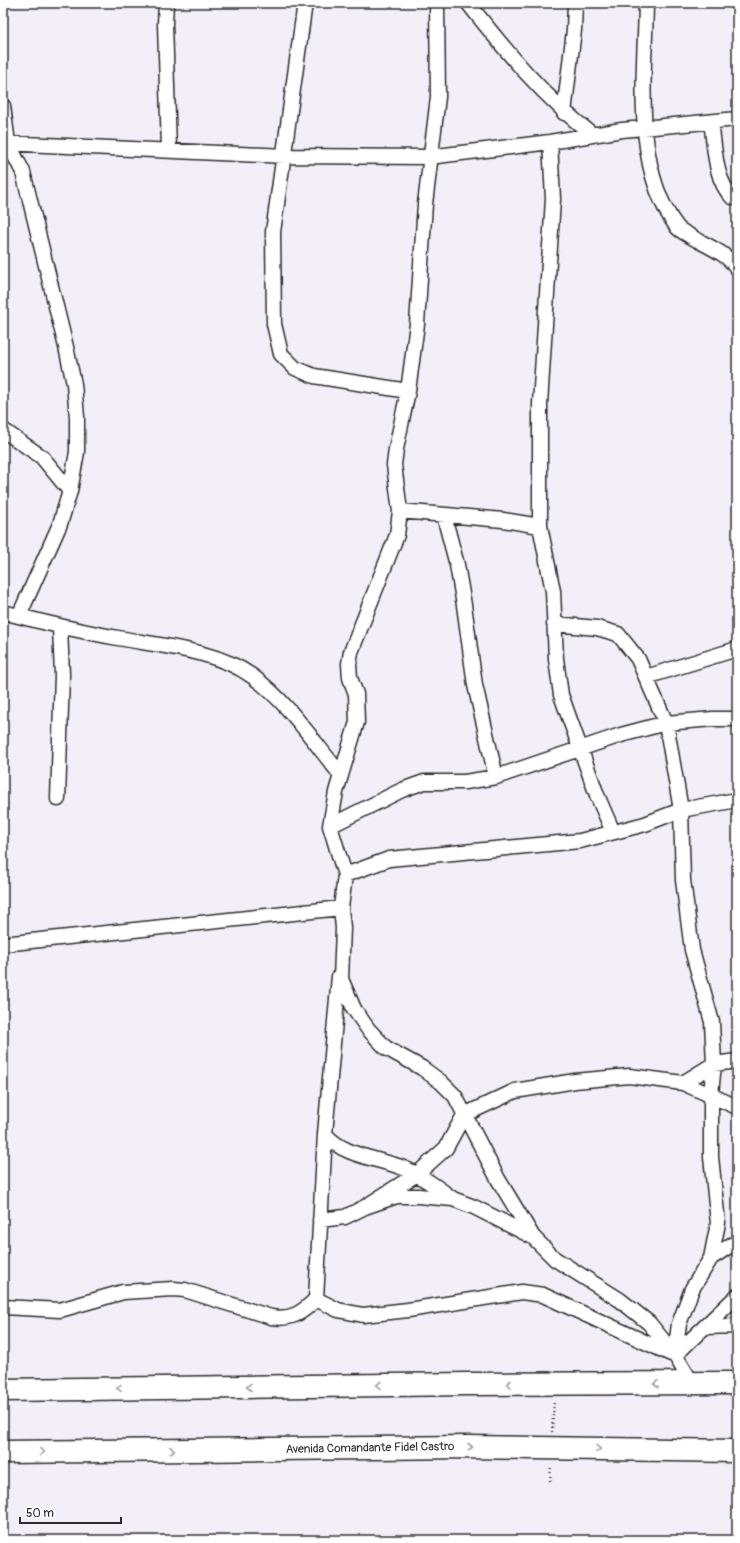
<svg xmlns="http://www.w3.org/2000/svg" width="740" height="1543" viewBox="0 0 740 1543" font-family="Pangolin,sans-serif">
<rect width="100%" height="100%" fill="#f2eff8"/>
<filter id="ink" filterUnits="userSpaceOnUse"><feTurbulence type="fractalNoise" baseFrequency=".025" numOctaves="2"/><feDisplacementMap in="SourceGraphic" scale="8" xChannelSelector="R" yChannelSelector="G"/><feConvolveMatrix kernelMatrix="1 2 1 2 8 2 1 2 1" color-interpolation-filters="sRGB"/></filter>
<g filter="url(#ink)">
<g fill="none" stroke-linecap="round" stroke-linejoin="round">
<!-- minor casing -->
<g stroke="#2b2b2b" stroke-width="17">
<path id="minor" d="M 166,3 L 165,24 L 169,149
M 305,3 L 273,232 L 274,324 L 281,354 L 295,368 L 314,376 L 408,391
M 437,3 L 438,97 L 425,204 L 417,324 L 408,391 L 396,449 L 394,465 L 400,511 L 397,535 L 351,652 L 349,664 L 350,678 L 356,694 L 357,722 L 336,792 L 330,826 L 345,875 L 341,908 L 343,928 L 341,979 L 354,1009 L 368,1029 L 386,1048 L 422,1068 L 441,1082 L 455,1096 L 498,1179 L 533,1237 L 555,1259 L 620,1300 L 649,1323 L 675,1355 L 692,1383
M 468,3 C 505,50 544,98 592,134
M 646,3 C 645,73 632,168 677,227 C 680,231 686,233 690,236 C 707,246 725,252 737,268
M 3,106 L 8,143 L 23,172 L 66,347 L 74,384 L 77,417 L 77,452 L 70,491 L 60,524 L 19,616
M 564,113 L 574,30 L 575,3
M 711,122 C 715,146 714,179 732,197 L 737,197
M 550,142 L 553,199 L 540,404 L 540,526 L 553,591 L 556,659 L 561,695 L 597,795 L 613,832
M 3,143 L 285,156 L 429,157 L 550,142 L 622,130 L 737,119
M 3,430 L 42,457 L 70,491
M 400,511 L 503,520 L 540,526
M 444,516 L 457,565 L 464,605 L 475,685 L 496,777
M 3,612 C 41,622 79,631 118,638 C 161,646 216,650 252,676 C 287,701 313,741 341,775
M 554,624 L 597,628 L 618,634 L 638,659 L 666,723 L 681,810 L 683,880 L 692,950 L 712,1022 L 714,1064 L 711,1094 L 711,1157 L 718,1223 L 711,1258 L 692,1289 L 679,1324 L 675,1355
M 646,677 L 737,649
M 58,799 L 62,675 L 60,627
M 330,826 L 402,790 L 424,782 L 465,782 L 496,777 L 621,735 L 666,723 L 713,719 L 737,719
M 345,875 L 389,859 L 580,841 L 645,824 L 681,810 L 737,800
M 3,944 L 341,908
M 339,976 L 325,1134 C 344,1157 379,1158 406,1169 C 424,1177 438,1188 453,1199
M 683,1083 L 714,1064 L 737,1061
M 365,1207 L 417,1174 L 446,1148 L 464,1115 L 515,1091 L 575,1081 L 629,1076 L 683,1083 L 737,1107
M 320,1220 L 345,1217 L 365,1207 L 397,1196 L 418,1196 L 453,1199 L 474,1207 L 533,1237
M 711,1258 L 731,1245 L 737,1244
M 316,1299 L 338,1310 L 363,1315 L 408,1310 L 522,1292 L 543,1295 L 671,1354
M 3,1307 L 60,1310 L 123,1292 L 173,1289 L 185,1290 L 271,1317 C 292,1320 302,1313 316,1299 L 325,1134
M 705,1327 L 737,1326
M 675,1355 L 737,1296"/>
</g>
<!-- motorway casing -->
<g stroke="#2b2b2b" stroke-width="25">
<path id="motorway" d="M 3,1390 L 469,1384 L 737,1383
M 3,1452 L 470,1447 L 737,1451"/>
</g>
<!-- path -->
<path stroke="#2b2b2b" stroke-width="2.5" stroke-dasharray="1 3" stroke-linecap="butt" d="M 552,1432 L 554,1401
M 550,1481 L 551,1465"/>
<!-- minor -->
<use href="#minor" stroke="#fff" stroke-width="14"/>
<!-- motorway -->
<use href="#motorway" stroke="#fff" stroke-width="22"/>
</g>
<!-- one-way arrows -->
<defs><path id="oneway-chevron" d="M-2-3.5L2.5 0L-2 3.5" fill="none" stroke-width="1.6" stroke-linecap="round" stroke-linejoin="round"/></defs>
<g stroke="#a0a0a0">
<use href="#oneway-chevron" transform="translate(509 1384) rotate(180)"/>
<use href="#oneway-chevron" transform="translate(656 1384) rotate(180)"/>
<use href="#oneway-chevron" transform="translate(379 1385) rotate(179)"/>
<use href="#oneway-chevron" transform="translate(249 1387) rotate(179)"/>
<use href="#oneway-chevron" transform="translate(119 1388) rotate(179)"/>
<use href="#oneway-chevron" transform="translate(470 1447)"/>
<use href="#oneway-chevron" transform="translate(598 1449) rotate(1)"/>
<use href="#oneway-chevron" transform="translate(172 1450) rotate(-1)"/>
<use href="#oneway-chevron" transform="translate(42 1452) rotate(-1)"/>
</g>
</g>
<g text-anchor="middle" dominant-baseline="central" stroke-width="3" stroke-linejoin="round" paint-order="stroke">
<!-- street labels -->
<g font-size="12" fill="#2b2b2b" stroke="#fff">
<text transform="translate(370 1448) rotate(-1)">Avenida Comandante Fidel Castro</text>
</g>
</g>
<!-- margin -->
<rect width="740" height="1543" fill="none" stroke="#fff" stroke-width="16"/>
<rect x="8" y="8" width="724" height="1527" fill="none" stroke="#2b2b2b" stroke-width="1.5" filter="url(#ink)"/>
<!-- scale -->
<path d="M20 1517v6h101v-6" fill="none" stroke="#2b2b2b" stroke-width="2"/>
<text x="26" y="1517" font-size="12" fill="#2b2b2b" stroke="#ffffff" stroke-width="3" paint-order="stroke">50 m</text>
</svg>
